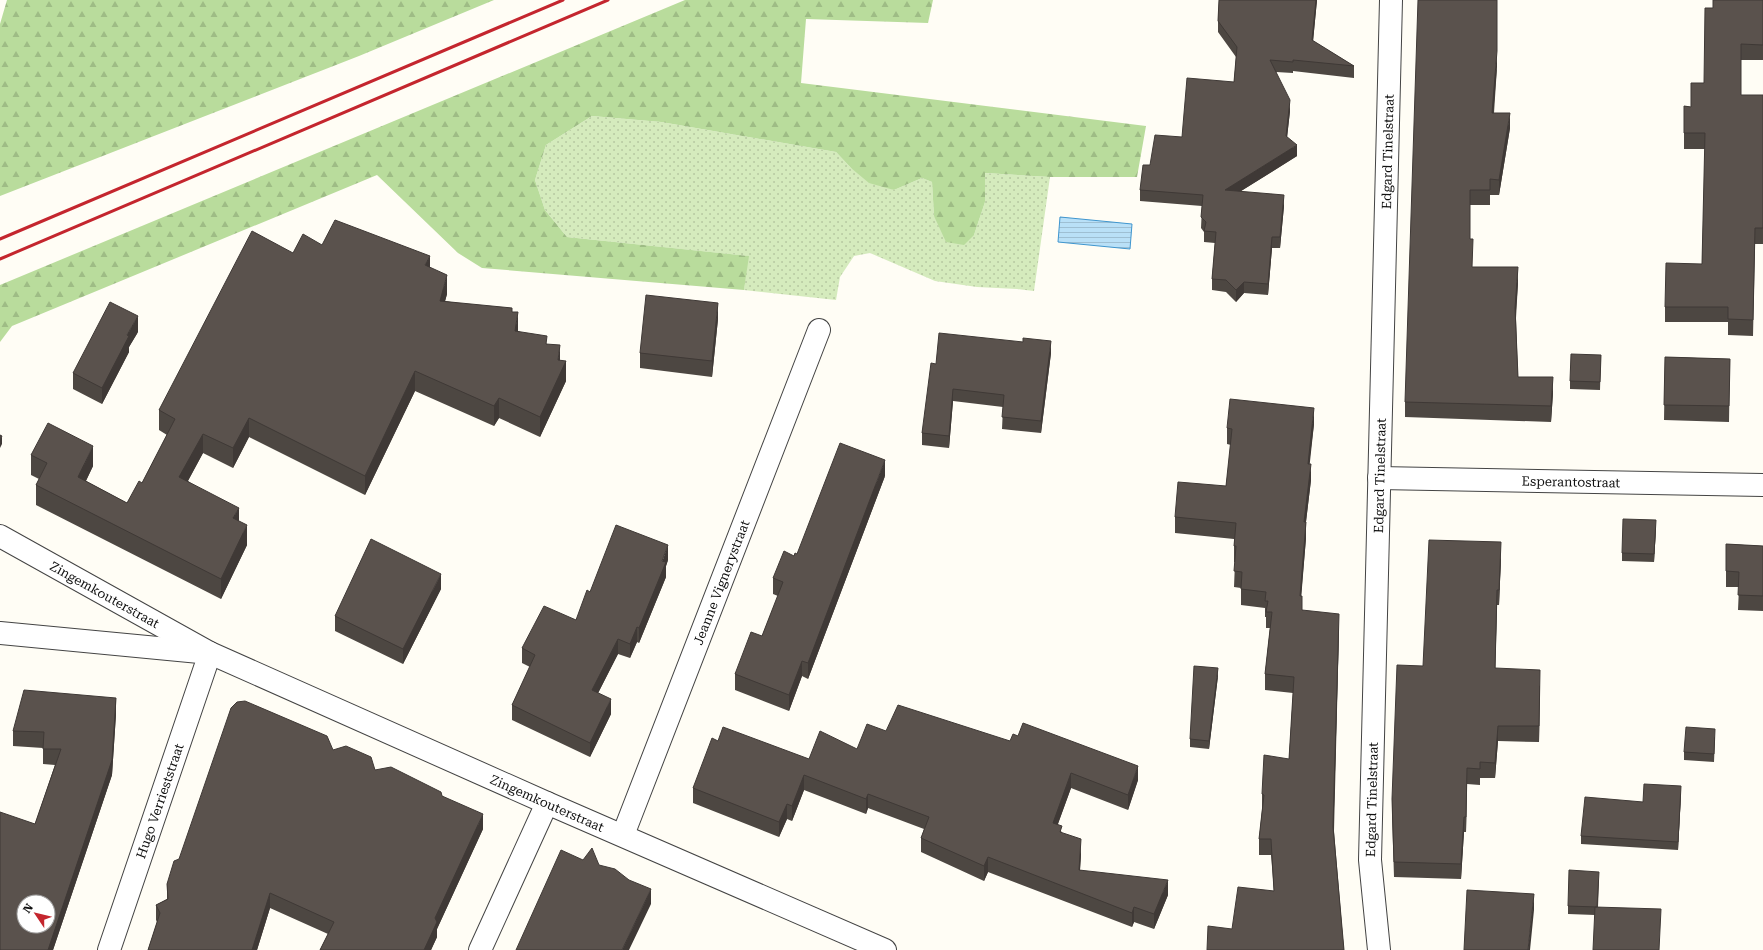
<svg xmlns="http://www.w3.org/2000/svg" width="1763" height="950" viewBox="0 0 1763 950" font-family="'Roboto Serif',serif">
<defs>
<pattern id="grass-dots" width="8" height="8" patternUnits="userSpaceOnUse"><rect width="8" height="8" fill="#d5ebbd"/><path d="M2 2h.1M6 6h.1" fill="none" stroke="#b6c8a1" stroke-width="1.8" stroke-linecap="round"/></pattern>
<pattern id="forest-firs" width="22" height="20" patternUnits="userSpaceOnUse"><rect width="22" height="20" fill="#b9dc9c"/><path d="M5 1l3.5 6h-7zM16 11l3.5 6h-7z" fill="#9ebc85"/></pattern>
<pattern id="water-rules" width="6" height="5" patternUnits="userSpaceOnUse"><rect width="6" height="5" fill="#b9e0f7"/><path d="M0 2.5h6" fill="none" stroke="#9ebfd3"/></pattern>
</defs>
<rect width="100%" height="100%" fill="#fffdf5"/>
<!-- grass -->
<path fill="url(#grass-dots)" d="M 592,116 L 661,122 L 836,152 L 851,168 L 894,190 L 922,178 L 932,182 L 934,216 L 974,235 L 985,202 L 984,173 L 1050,177 L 1034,291 L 1017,289 L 977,287 L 935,281 L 870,253 L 854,256 L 840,277 L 836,300 L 744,290 L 748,256 L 567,237 L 545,210 L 535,180 L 546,145 Z"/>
<!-- forest -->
<path fill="url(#forest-firs)" d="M 7,0 L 494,0 L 359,56 L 0,196 L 0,24 Z
M 685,0 L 933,0 L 928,23 L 806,19 L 801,83 L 1146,126 L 1137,177 L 1050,177 L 985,173 L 985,202 L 974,235 L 964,245 L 946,242 L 934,216 L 932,182 L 922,178 L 894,190 L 869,183 L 851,168 L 836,152 L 661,122 L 592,116 L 546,145 L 535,180 L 545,210 L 567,237 L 749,256 L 744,290 L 482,268 L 458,253 L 377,175 L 12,326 L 0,342 L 0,285 Z"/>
<!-- water -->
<path fill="url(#water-rules)" stroke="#3f96cf" d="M 1060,217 L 1132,224 L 1130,249 L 1058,242 Z"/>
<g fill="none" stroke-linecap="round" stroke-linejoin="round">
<!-- minor casing -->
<g stroke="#444" stroke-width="24">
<g id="minor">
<path id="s1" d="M 1379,478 L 1763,485"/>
<path id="s2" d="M 0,536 L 210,653 L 109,950"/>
<path id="s3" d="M 0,633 L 210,653 L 547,803 L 885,950"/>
<path id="s4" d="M 623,835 L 819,330"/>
<path d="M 480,950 L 547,803"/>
<path id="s5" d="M 1379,950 L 1370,860 L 1391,0"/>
</g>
</g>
<!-- minor -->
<use href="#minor" stroke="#fff" stroke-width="22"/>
<!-- rail -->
<path stroke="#c4262e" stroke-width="3" d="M 0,239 L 563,0
M 0,259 L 608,0"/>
</g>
<!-- wall -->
<path fill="#4d4742" d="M 1219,0 L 1317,0 L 1313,41 L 1354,66 L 1354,78 L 1293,71 L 1293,73 L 1276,72 L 1290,111 L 1287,137 L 1297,156 L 1241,191 L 1284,206 L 1280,248 L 1272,248 L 1268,295 L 1244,293 L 1236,302 L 1226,292 L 1212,290 L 1212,279 L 1215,243 L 1204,242 L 1204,232 L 1201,228 L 1202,206 L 1140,201 L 1140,190 L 1150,165 L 1182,137 L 1234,82 L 1236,57 L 1218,32 L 1218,21 Z
M 1763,0 L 1763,60 L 1741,60 L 1741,95 L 1763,95 L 1763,244 L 1755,244 L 1753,336 L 1728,335 L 1728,322 L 1665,322 L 1665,307 L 1702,264 L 1705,149 L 1684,149 L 1684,106 L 1691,107 L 1704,83 Z
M 1497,67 L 1494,113 L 1510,128 L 1499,195 L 1490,195 L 1490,205 L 1470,205 L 1470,239 L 1472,267 L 1518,283 L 1516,318 L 1518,377 L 1553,393 L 1551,422 L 1405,417 L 1405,402 Z
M 322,245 L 430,267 L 447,294 L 445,301 L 512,312 L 518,331 L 547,344 L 560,360 L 566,381 L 540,437 L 499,418 L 494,426 L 415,391 L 365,495 L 249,437 L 233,468 L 203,453 L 188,481 L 239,521 L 247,545 L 221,599 L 36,505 L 36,485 L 39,479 L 31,475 L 31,455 L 93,466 L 86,481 L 127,503 L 142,483 L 167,435 L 159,430 L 159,410 L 293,253 Z
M 718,319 L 712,377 L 640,368 L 640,353 Z
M 138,332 L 129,347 L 129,352 L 102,404 L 73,389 L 73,373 Z
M 1051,353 L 1041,433 L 1002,429 L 1003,407 L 953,401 L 949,448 L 922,445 L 922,433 L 936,364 Z
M 1601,355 L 1600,390 L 1570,389 L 1570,381 Z
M 1665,357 L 1730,359 L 1729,422 L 1664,420 Z
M 1314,424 L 1309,464 L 1311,480 L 1306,522 L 1306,538 L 1301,596 L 1302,610 L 1339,630 L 1334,831 L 1344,950 L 1232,929 L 1274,891 L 1271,855 L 1259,855 L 1259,839 L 1262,810 L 1262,794 L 1289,759 L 1293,693 L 1265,690 L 1265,674 L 1270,628 L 1266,628 L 1266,617 L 1265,617 L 1265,608 L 1241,605 L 1241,588 L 1234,587 L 1235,562 L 1234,562 L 1234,539 L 1175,533 L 1175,517 L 1226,486 L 1231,445 L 1227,444 L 1227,428 Z
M 885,476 L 808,679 L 802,676 L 789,711 L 735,690 L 735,674 L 762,636 L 778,596 L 773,594 L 773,578 L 794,556 L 797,554 Z
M 1656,528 L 1654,562 L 1622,561 L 1622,553 Z
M 1726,544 L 1763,546 L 1763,611 L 1738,610 L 1739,587 L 1726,587 Z
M 1501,558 L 1499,605 L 1497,605 L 1495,668 L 1540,686 L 1539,742 L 1498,741 L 1495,778 L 1480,778 L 1480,785 L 1467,784 L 1466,832 L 1464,832 L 1461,879 L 1394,877 L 1392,814 L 1392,799 L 1423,666 Z
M 668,560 L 666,566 L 666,577 L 639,643 L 637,642 L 630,658 L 618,654 L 598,693 L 611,714 L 590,757 L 512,720 L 512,705 L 530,667 L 522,663 L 522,648 L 576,620 L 590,592 Z
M 441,589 L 403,664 L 335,631 L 335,616 Z
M 1218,676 L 1209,749 L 1190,747 L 1190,739 Z
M 116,714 L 112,775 L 53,950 L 0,950 L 35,824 L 55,765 L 43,764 L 43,748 L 13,746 L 13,731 Z
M 886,731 L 1010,741 L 1138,780 L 1128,810 L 1071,788 L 1058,824 L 1062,833 L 1081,854 L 1080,870 L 1168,895 L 1154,929 L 1134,922 L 1132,927 L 988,872 L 984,881 L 921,852 L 921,838 L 924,829 L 868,808 L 866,814 L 804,790 L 792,821 L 787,819 L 779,837 L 693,803 L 693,788 L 718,741 L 809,759 L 857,749 Z
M 1715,737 L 1714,762 L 1684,760 L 1684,752 Z
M 333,750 L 375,770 L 442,796 L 483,829 L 437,929 L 437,937 L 431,950 L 320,950 L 328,934 L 270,908 L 257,950 L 148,950 L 157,922 L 156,920 L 156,905 L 167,899 L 167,884 L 179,859 Z
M 1681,794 L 1678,850 L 1581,844 L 1581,836 L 1643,802 Z
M 1599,880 L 1598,907 L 1661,921 L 1595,915 L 1568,914 L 1568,906 Z"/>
<!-- shaded-wall -->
<path fill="#3f3936" d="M 1316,0 L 1317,0 L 1312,52 L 1312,40 Z
M 1497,51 L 1497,67 L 1492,128 L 1492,113 Z
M 1290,100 L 1290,111 L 1286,147 L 1286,136 Z
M 1510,113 L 1510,128 L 1499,195 L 1499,180 Z
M 1297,145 L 1297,156 L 1225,201 L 1225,190 Z
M 1284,195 L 1284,206 L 1280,248 L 1280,237 Z
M 1272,237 L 1272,248 L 1268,295 L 1268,284 Z
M 430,256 L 430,276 L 425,265 Z
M 1518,267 L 1518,283 L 1515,324 L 1515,308 Z
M 447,275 L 447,294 L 440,320 L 440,301 Z
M 1244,282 L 1244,293 L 1236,302 L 1236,290 Z
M 718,303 L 718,319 L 712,377 L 712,361 Z
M 518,312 L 518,331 L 515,331 Z
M 138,316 L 138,332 L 129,347 L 129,352 L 102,404 L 102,388 L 127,335 Z
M 1051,341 L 1051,353 L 1041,433 L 1041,421 Z
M 560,345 L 560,364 L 566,361 L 566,381 L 540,437 L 540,417 L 558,360 Z
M 415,371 L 415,391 L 365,495 L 365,476 Z
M 1553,377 L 1553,393 L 1551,422 L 1551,406 Z
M 953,389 L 953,401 L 949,448 L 949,436 Z
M 499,398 L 499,418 L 494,426 L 494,406 Z
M 1314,408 L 1314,424 L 1308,480 L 1308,464 Z
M 249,418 L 249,437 L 233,468 L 233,448 Z
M 203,434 L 203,453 L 179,497 L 179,477 Z
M 2,436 L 2,444 L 0,448 L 0,440 Z
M 93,446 L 93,466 L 78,497 L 78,477 Z
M 885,460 L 885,476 L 808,679 L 808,663 Z
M 1311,464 L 1311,480 L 1304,538 L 1304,522 Z
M 239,508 L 239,528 L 233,518 Z
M 1656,520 L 1656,528 L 1654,562 L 1654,554 Z
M 1306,522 L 1306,538 L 1300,612 L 1300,596 Z
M 247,525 L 247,545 L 221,599 L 221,579 Z
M 1501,542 L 1501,558 L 1499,605 L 1499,590 Z
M 668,545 L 668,560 L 666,566 L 666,577 L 639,643 L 639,628 Z
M 441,574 L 441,589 L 403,664 L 403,649 Z
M 1497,590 L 1497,605 L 1495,683 L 1495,668 Z
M 1339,614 L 1339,630 L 1333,843 L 1333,827 Z
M 637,627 L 637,642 L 630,658 L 630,644 Z
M 618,639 L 618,654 L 592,705 L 592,690 Z
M 802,661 L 802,676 L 789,711 L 789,695 Z
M 1218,668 L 1218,676 L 1209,749 L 1209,741 Z
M 1540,670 L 1540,686 L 1539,742 L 1539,726 Z
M 116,698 L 116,714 L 112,775 L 53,950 L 48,950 Z
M 611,699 L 611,714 L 590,757 L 590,743 Z
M 1498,726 L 1498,741 L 1495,778 L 1495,763 Z
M 1138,766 L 1138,780 L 1128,810 L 1128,795 Z
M 1467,768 L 1467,784 L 1466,832 L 1466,817 Z
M 1071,773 L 1071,788 L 1053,837 L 1053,823 Z
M 804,775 L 804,790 L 792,821 L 792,806 Z
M 1681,786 L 1681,794 L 1678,850 L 1678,842 Z
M 868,794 L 868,808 L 866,814 L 866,799 Z
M 787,804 L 787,819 L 779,837 L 779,822 Z
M 483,814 L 483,829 L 437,929 L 437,937 L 431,950 L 424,950 L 435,918 Z
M 1464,817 L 1464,832 L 1461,879 L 1461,864 Z
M 1081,839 L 1081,854 L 1079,885 L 1079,870 Z
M 988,857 L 988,872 L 984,881 L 984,866 Z
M 1168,880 L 1168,895 L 1154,929 L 1154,914 Z
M 651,889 L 651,904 L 629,950 L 622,950 Z
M 270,893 L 270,908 L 257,950 L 252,950 Z
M 1534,894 L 1534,910 L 1530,950 L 1528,950 Z
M 1134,907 L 1134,922 L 1132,927 L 1132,913 Z"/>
<!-- building -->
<path fill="#5a524d" stroke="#3f3936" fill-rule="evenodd" d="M 1219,0 L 1316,0 L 1312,40 L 1354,66 L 1293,60 L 1293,62 L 1270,60 L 1290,100 L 1286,136 L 1297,145 L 1225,190 L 1284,195 L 1280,237 L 1272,237 L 1268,284 L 1244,282 L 1236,290 L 1226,280 L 1212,279 L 1216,232 L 1204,231 L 1206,222 L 1201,217 L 1203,195 L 1140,190 L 1143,165 L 1150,165 L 1155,135 L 1182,137 L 1187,78 L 1234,82 L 1237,47 L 1218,21 Z
M 1418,0 L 1497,0 L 1497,51 L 1492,113 L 1510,113 L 1499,180 L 1490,179 L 1490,190 L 1470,190 L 1470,239 L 1473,239 L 1472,267 L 1518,267 L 1515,308 L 1518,377 L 1553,377 L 1551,406 L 1405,402 Z
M 1713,0 L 1763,0 L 1763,45 L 1741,44 L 1741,95 L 1763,95 L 1763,228 L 1755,228 L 1753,320 L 1728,319 L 1728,307 L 1665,307 L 1666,263 L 1702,264 L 1705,133 L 1684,133 L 1684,106 L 1691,107 L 1691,83 L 1704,83 L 1705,8 L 1713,8 Z
M 335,220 L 430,256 L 425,265 L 447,275 L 440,301 L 512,308 L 512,312 L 518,312 L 515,331 L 547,336 L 546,344 L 560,345 L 558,360 L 566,361 L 540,417 L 499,398 L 494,406 L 415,371 L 365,476 L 249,418 L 233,448 L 203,434 L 179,477 L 239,508 L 233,518 L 247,525 L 221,579 L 36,485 L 47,463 L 31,455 L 48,423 L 93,446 L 78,477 L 127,503 L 139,481 L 142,483 L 175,419 L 159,410 L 252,231 L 293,253 L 303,234 L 322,245 Z
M 646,295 L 718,303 L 712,361 L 640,353 Z
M 110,302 L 138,316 L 127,335 L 129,336 L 102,388 L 73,373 Z
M 939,333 L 1023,342 L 1023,338 L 1051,341 L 1041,421 L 1002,417 L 1004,395 L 953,389 L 949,436 L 922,433 L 931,363 L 936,364 Z
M 1571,354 L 1601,355 L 1600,382 L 1570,381 Z
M 1665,357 L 1730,359 L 1729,406 L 1664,405 Z
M 1230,399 L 1314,408 L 1308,464 L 1311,464 L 1304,522 L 1306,522 L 1300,596 L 1302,596 L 1302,610 L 1339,614 L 1333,827 L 1344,950 L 1207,950 L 1208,926 L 1232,929 L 1238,887 L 1274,891 L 1271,839 L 1259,839 L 1264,795 L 1262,794 L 1264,755 L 1289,759 L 1294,677 L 1265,674 L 1272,612 L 1266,612 L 1268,601 L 1265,601 L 1266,592 L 1241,589 L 1242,572 L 1234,571 L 1236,546 L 1234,546 L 1236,523 L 1175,517 L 1178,482 L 1226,486 L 1232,429 L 1227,428 Z
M 0,435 L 2,436 L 0,440 Z
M 840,443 L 885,460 L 808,663 L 802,661 L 789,695 L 735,674 L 751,632 L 762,636 L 783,582 L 773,578 L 784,551 L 794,556 L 795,553 L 797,554 Z
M 1623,519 L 1656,520 L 1654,554 L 1622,553 Z
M 616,525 L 668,545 L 662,561 L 666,562 L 639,628 L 637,627 L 630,644 L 618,639 L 592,690 L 611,699 L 590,743 L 512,705 L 535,655 L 522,648 L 544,606 L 576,620 L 587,590 L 590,592 Z
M 371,539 L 441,574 L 403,649 L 335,616 Z
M 1429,540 L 1501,542 L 1499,590 L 1497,590 L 1495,668 L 1540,670 L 1539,726 L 1498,726 L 1495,763 L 1480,762 L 1480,769 L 1467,768 L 1466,817 L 1464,817 L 1461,864 L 1394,862 L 1392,799 L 1397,665 L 1423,666 Z
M 1726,544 L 1763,546 L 1763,596 L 1738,595 L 1739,572 L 1726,571 Z
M 1194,666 L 1218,668 L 1209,741 L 1190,739 Z
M 24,690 L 116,698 L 112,760 L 48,950 L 0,950 L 0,812 L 35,824 L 61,749 L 43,749 L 44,732 L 13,731 ZM 24,902 L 48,902 L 48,926 L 24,926 Z
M 245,701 L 327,736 L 333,750 L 346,746 L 371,757 L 375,770 L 391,767 L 441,792 L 442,796 L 483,814 L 435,918 L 437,922 L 424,950 L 320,950 L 334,922 L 270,893 L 252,950 L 148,950 L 160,913 L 156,905 L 168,899 L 167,884 L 174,861 L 179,859 L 231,708 L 237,702 Z
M 898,705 L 1010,741 L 1013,734 L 1018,736 L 1023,723 L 1138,766 L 1128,795 L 1071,773 L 1053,823 L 1062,826 L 1060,832 L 1081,839 L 1079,870 L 1168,880 L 1154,914 L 1134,907 L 1132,913 L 988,857 L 984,866 L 921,838 L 929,817 L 868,794 L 866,799 L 804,775 L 792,806 L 787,804 L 779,822 L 693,788 L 712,738 L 718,741 L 723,727 L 809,759 L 820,731 L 857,749 L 867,724 L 886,731 Z
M 1686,727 L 1715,729 L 1714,754 L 1684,752 Z
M 1644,784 L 1681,786 L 1678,842 L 1581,836 L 1585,797 L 1643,802 Z
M 592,848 L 599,865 L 615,869 L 629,880 L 651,889 L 622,950 L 516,950 L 561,850 L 583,860 Z
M 1569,870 L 1599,872 L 1597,907 L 1568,906 Z
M 1467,890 L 1534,894 L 1528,950 L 1464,950 Z
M 1595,907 L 1661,909 L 1659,950 L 1593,950 Z"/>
<g text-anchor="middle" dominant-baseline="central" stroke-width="4" stroke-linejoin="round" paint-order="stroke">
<!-- street labels -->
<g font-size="13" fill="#111" stroke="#fff">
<text stroke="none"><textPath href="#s5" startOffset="799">Edgard Tinelstraat</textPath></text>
<text stroke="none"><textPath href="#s5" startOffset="475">Edgard Tinelstraat</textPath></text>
<text stroke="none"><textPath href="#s1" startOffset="192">Esperantostraat</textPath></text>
<text stroke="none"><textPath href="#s4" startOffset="271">Jeanne Vignerystraat</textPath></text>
<text stroke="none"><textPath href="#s2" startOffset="120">Zingemkouterstraat</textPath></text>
<text stroke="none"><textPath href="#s5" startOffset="151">Edgard Tinelstraat</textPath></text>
<text transform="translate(160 801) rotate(-71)">Hugo Verrieststraat</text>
<text stroke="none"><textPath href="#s3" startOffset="580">Zingemkouterstraat</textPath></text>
</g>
</g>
<!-- north arrow -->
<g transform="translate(36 914) rotate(305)"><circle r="19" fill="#ffffff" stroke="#a0a0a0"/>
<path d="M0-3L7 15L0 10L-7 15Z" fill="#c4262e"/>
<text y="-6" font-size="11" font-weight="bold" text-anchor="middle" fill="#111111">N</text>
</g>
</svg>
